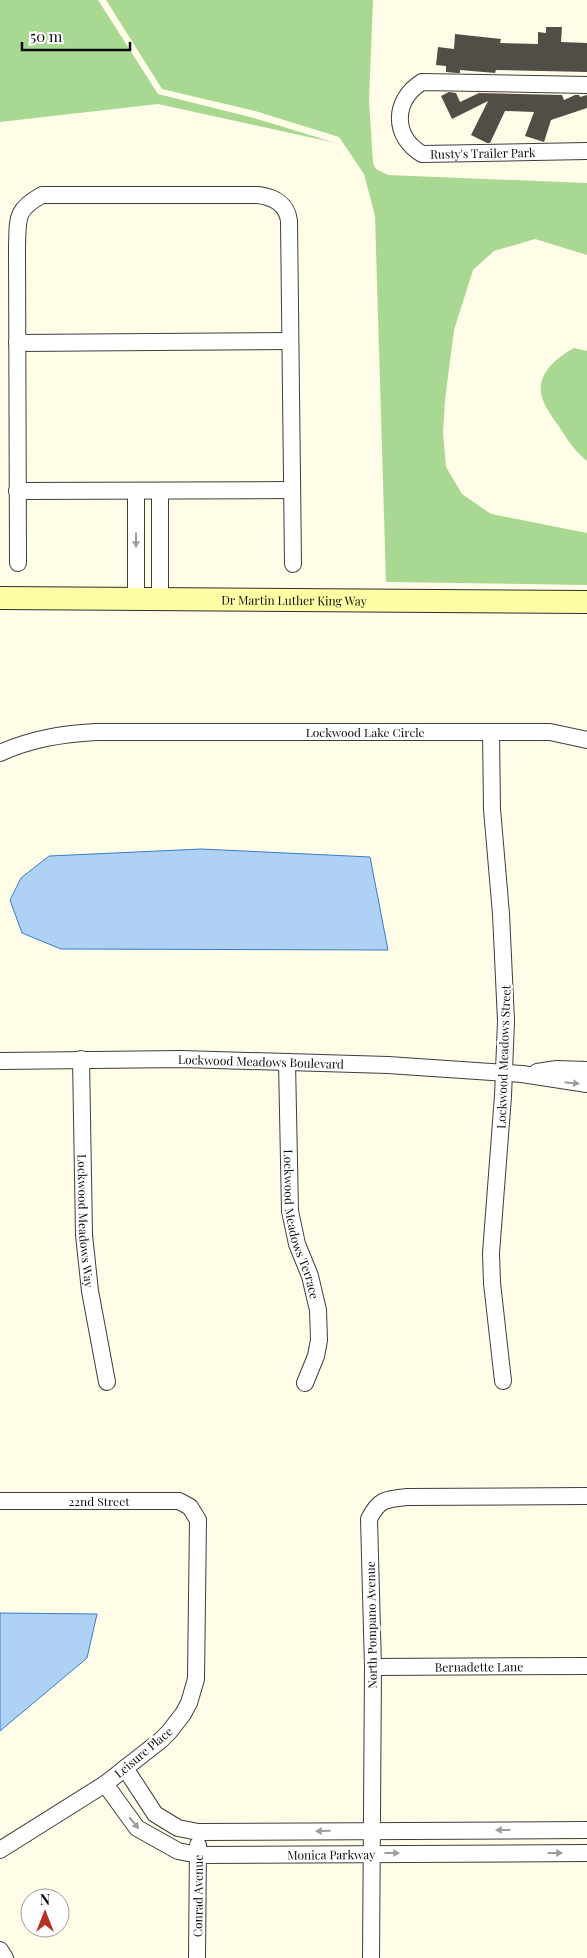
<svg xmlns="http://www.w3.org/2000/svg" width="587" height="1958" viewBox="0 0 587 1958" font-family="'Playfair Display',serif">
<rect width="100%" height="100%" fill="#fffde8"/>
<!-- forest -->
<path fill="#a9d893" d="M 0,0 L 98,0 L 158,94 L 254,118 L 336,143 L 158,104 L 0,122 Z
M 106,0 L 373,0 L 369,100 L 373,163 L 376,169 L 388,175 L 587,183 L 587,255 L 535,239 L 494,251 L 473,270 L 454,330 L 445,400 L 443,433 L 446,467 L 462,494 L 491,514 L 587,533 L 587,585 L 386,582 L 375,216 L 364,174 L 339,137 L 255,111 L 162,89 Z
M 574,348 L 587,351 L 587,461 C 575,451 568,441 560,428 C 553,418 543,405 541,393 C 538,372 559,356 574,348 Z"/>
<!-- water -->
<path fill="#aed1f5" stroke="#367ccb" d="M 201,849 L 370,857 L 388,950 L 61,949 L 22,933 L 10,900 L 21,878 L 49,856 Z
M 0,1613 L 97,1614 L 87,1658 L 0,1731 Z"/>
<!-- building -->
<path fill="#534d47" d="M 546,27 L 562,27 L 561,42 L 587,43 L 587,72 L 496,70 L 495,73 L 460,70 L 460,73 L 457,73 L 446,72 L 446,66 L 436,65 L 438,47 L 454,49 L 455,34 L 501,39 L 500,43 L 538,44 L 538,32 L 546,33 Z
M 449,92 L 456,93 L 460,102 L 479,93 L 562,95 L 564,100 L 575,95 L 579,95 L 580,97 L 587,95 L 587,108 L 551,120 L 544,142 L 525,136 L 534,112 L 505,111 L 490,143 L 487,143 L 471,135 L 488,101 L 452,119 L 441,96 Z"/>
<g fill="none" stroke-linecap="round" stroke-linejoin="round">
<!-- street casing -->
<g stroke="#3e3e3e" stroke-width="18">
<g id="street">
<path id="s1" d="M 587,85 L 422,82 C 393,100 392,136 422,154 L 587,151"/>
<path d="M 17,343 L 290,341"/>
<path d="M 17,491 L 292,490"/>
<path d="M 136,491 L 136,599"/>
<path d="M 160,491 L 160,599"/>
<path d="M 18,563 L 17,247 C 18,218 15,210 42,195 L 258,195 C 274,197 287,204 289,221 L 293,564"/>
<path d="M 491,732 L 492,809 L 501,914 L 506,1021 L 503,1096 L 491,1253 L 492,1283 L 503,1381"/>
<path id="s2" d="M 0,753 C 31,739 61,734 96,732 L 550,732 L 587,740"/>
<path id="s3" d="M 81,1059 L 84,1235 L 90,1291 L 107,1382"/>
<path id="s4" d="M 0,1061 L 182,1059 L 388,1065 L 522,1074 L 587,1084"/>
<path id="s5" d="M 287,1062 L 290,1211 L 297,1244 L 310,1276 L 318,1310 L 319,1340 L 316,1356 L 305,1383"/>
<path d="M 537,1072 L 557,1069 L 587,1070"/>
<path id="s6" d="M 0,1501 L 179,1501 L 190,1507 L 198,1520 L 196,1679 L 189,1703 L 183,1714 L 169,1732 L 161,1740 L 105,1784 L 0,1850"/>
<path id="s7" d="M 373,1667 L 587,1666"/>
<path d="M 125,1768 L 155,1814 L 178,1828 L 198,1832 L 587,1830"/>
<path id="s8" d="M 105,1784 L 137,1828 L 178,1851 L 198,1855 L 587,1853"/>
<path d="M 0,1950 L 5,1958"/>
<path id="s9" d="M 197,1958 L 198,1845"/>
<path d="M 371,1958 L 373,1667 L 369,1519 C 379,1499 386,1499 407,1497 L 587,1496"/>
</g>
</g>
<!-- secondary casing -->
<g stroke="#2d2d2d" stroke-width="24">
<g id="secondary">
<path id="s10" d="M 0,598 L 587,602"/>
</g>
</g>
<!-- street -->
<use href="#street" stroke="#fff" stroke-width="16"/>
<!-- secondary -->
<use href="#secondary" stroke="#fdfea4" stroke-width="22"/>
</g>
<!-- one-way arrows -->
<defs><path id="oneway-solid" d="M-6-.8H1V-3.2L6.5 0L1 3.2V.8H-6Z" transform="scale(1.25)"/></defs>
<g fill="#9d9d9d">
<use href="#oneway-solid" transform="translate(136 540) rotate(90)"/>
<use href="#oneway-solid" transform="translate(572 1083) rotate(6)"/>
<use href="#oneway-solid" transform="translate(134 1823) rotate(50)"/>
<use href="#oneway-solid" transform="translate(503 1830) rotate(180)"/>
<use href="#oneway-solid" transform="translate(323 1831) rotate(179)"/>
<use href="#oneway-solid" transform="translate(392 1853)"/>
<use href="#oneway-solid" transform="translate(555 1853)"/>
</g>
<g text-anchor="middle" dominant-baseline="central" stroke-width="5" stroke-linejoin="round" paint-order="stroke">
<!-- street labels -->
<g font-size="12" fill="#0b0b0b" stroke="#fff">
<text stroke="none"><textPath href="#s1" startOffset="314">Rusty's Trailer Park</textPath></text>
<text stroke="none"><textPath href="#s10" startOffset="294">Dr Martin Luther King Way</textPath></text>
<text stroke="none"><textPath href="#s2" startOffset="368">Lockwood Lake Circle</textPath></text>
<text transform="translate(503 1057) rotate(-88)">Lockwood Meadows Street</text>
<text stroke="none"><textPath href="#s4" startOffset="261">Lockwood Meadows Boulevard</textPath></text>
<text stroke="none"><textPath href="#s3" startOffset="162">Lockwood Meadows Way</textPath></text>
<text stroke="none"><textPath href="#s5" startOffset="164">Lockwood Meadows Terrace</textPath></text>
<text stroke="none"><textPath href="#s6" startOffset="99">22nd Street</textPath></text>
<text transform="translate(371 1625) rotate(-91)">North Pompano Avenue</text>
<text stroke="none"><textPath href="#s7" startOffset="106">Bernadette Lane</textPath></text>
<text transform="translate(143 1752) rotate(-40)">Leisure Place</text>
<text stroke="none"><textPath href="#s8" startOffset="255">Monica Parkway</textPath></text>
<text stroke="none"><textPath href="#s9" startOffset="62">Conrad Avenue</textPath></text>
</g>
</g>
<!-- north arrow -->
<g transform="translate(45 1913)"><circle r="24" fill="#ffffff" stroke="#9d9d9d"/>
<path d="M0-4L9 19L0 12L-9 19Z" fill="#b83125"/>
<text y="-8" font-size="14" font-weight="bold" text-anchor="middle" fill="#0b0b0b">N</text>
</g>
<!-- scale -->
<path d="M22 42v8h108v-8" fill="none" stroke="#0b0b0b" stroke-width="2.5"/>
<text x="30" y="42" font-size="15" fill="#0b0b0b" stroke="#ffffff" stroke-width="4" paint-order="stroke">50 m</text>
</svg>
